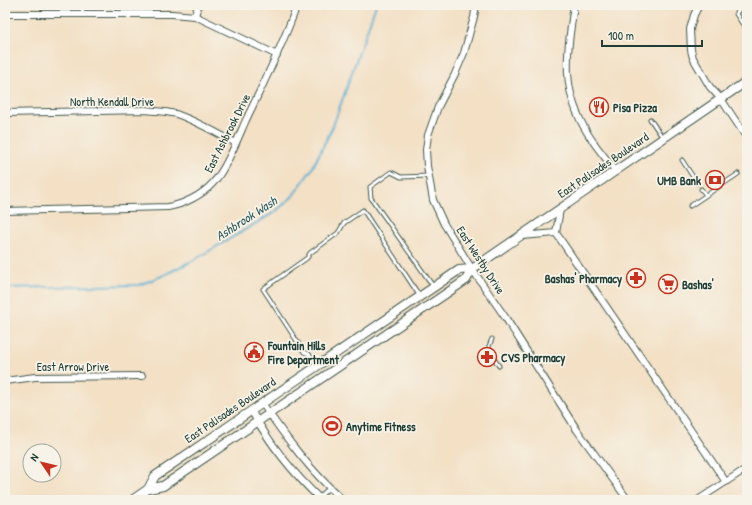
<svg xmlns="http://www.w3.org/2000/svg" width="752" height="505" viewBox="0 0 752 505" font-family="'Patrick Hand',sans-serif">
<rect width="100%" height="100%" fill="#f7f3e8"/>
<filter id="ink" filterUnits="userSpaceOnUse"><feTurbulence type="fractalNoise" baseFrequency=".025" numOctaves="2"/><feDisplacementMap in="SourceGraphic" scale="8" xChannelSelector="R" yChannelSelector="G"/><feConvolveMatrix kernelMatrix="1 2 1 2 8 2 1 2 1" color-interpolation-filters="sRGB"/></filter>
<filter id="wash" filterUnits="userSpaceOnUse"><feTurbulence type="fractalNoise" baseFrequency=".012" numOctaves="4" result="noise"/><feDisplacementMap in="SourceGraphic" scale="16" xChannelSelector="R" yChannelSelector="G"/><feGaussianBlur stdDeviation="0.9" result="paint"/><feColorMatrix in="noise" values="0 0 0 0 0 0 0 0 0 0 0 0 0 0 0 0 0 1.4 0 .05"/><feComposite in="paint" operator="in"/></filter>
<g filter="url(#wash)">
<rect width="100%" height="100%" fill="#f3e0c5"/>
<g fill="none" stroke-linecap="round" stroke-linejoin="round">
<!-- stream -->
<path stroke="#54aed2" stroke-width="2" d="M 5,288 L 139,285 L 162,276 L 194,260 L 275,212 L 292,197 L 312,169 L 333,126 L 376,5"/>
</g>
</g>
<g filter="url(#ink)">
<g fill="none" stroke-linecap="round" stroke-linejoin="round">
<!-- service casing -->
<g stroke="#3f554a" stroke-width="5">
<path id="service" d="M 745,5 L 740,8 L 736,14 L 747,31
M 650,119 L 663,138
M 682,160 L 697,183
M 429,176 L 401,177 L 391,172 L 370,187 L 371,198 L 433,286
M 701,189 L 706,195
M 690,206 L 738,174
M 489,351 L 489,346 L 492,339
M 492,356 L 499,366
M 316,365 L 309,354 L 304,352 L 263,289 L 307,258 L 310,253 L 338,233 L 344,223 L 363,210 L 419,295
M 316,500 L 329,488"/>
</g>
<!-- minor casing -->
<g stroke="#3f554a" stroke-width="8">
<path id="minor" d="M 476,5 L 474,17 L 464,53 L 455,74 L 438,107 L 428,135 L 426,150 L 427,166 L 433,200 L 444,224 L 472,269 L 505,317 L 577,430 L 628,500
M 574,5 C 567,54 560,89 588,134 C 596,147 606,159 616,171
M 699,5 L 694,15 L 690,29 L 691,50 L 693,58 L 710,87 L 721,99 L 747,138
M 5,14 L 172,14 L 195,16 L 277,55
M 195,16 L 198,5
M 5,113 L 144,110 C 154,111 166,111 176,114 C 197,121 216,133 236,143
M 560,209 L 556,233 L 726,482
M 5,211 L 168,207 C 185,204 202,195 213,183 C 226,169 238,138 246,120 C 264,82 283,45 297,5
M 522,236 L 556,233
M 5,381 L 35,377 L 142,376
M 262,403 C 286,438 311,472 343,500
M 251,410 C 269,443 294,474 321,500
M 698,500 L 747,468"/>
</g>
<!-- tertiary casing -->
<g stroke="#3f554a" stroke-width="10">
<path id="tertiary" d="M 148,489 L 155,476 L 459,270 L 472,269
M 132,500 L 148,489 L 163,486 L 466,280 L 472,269 L 747,81"/>
</g>
<!-- service -->
<use href="#service" stroke="#fff" stroke-width="3"/>
<!-- minor -->
<use href="#minor" stroke="#fff" stroke-width="6"/>
<!-- tertiary -->
<use href="#tertiary" stroke="#fff" stroke-width="8"/>
</g>
</g>
<!-- icons -->
<defs>
<g id="restaurant-ring" transform="scale(1)"><circle r="9.5" fill="#f7f3e8" stroke="#c8321e" stroke-width="1.5"/><path d="M-5-6h1v4h1v-4h1v4h1v-4h1v5L-1.5 .5V6h-2V.5L-5-1ZM5-6V6H3V1.5H1.5Q1.5-4 5-6Z" fill="#c8321e"/></g>
<g id="bank-ring" transform="scale(1)"><circle r="9.5" fill="#f7f3e8" stroke="#c8321e" stroke-width="1.5"/><path d="M-6-4H6V4H-6ZM0-2.3a2.3 2.3 0 1 0 0 4.6a2.3 2.3 0 1 0 0-4.6Z" fill="#c8321e"/></g>
<g id="pharmacy-ring" transform="scale(1)"><circle r="9.5" fill="#f7f3e8" stroke="#c8321e" stroke-width="1.5"/><path d="M-2-6h4v4h4v4h-4v4h-4v-4h-4v-4h4Z" fill="#c8321e"/></g>
<g id="supermarket-ring" transform="scale(1)"><circle r="9.5" fill="#f7f3e8" stroke="#c8321e" stroke-width="1.5"/><path d="M-6-5.5h2.5l.6 2H6L4.5 2H-2.5L-4.4-4H-6ZM-1.5 3.2a1.3 1.3 0 1 0 .1 0ZM3 3.2a1.3 1.3 0 1 0 .1 0Z" fill="#c8321e"/></g>
<g id="civic-ring" transform="scale(1)"><circle r="9.5" fill="#f7f3e8" stroke="#c8321e" stroke-width="1.5"/><path d="M-.6-6.5H3V-4.5H.6V-3L4-1V1h2V6H-6V1h2V-1L-.6-3ZM-1.2 2.5V6h2.4V2.5Z" fill="#c8321e"/></g>
<g id="stadium-ring" transform="scale(1)"><circle r="9.5" fill="#f7f3e8" stroke="#c8321e" stroke-width="1.5"/><path d="M0-5a6.5 5 0 1 0 0 10a6.5 5 0 1 0 0-10ZM-3.5-1.8h7v3.6h-7Z" fill="#c8321e"/></g>
</defs>
<g fill-rule="evenodd">
<use href="#restaurant-ring" x="599" y="107"/>
<use href="#bank-ring" x="715" y="180"/>
<use href="#pharmacy-ring" x="636" y="278"/>
<use href="#supermarket-ring" x="668" y="284"/>
<use href="#civic-ring" x="254" y="352"/>
<use href="#pharmacy-ring" x="487" y="357"/>
<use href="#stadium-ring" x="332" y="426"/>
</g>
<g text-anchor="middle" dominant-baseline="central" stroke-width="3.5" stroke-linejoin="round" paint-order="stroke">
<!-- street labels -->
<g font-size="12" fill="#1f3d34" stroke="#f7f3e8">
<text x="112" y="101">North Kendall Drive</text>
<text transform="translate(227 133) rotate(-63)">East Ashbrook Drive</text>
<text transform="translate(603 165) rotate(-34)">East Palisades Boulevard</text>
<text transform="translate(481 260) rotate(57)">East Westby Drive</text>
<text x="73" y="366">East Arrow Drive</text>
<text transform="translate(230 410) rotate(-34)">East Palisades Boulevard</text>
</g>
<!-- poi labels -->
<g font-size="12" font-weight="bold" fill="#1f3d34" stroke="#f7f3e8" text-anchor="start">
<text x="613" y="107">Pisa Pizza</text>
<text x="701" y="180" text-anchor="end">UMB Bank</text>
<text x="622" y="278" text-anchor="end">Bashas' Pharmacy</text>
<text x="682" y="284">Bashas'</text>
<text x="268" y="345">Fountain Hills<tspan x="268" dy="14">Fire Department</tspan></text>
<text x="501" y="357">CVS Pharmacy</text>
<text x="346" y="426">Anytime Fitness</text>
</g>
<!-- water labels -->
<g font-size="13" font-style="italic" fill="#2c595c" stroke="#f7f3e8">
<text transform="translate(246 218) rotate(-33)">Ashbrook Wash</text>
</g>
</g>
<!-- margin -->
<rect width="752" height="505" fill="none" stroke="#f7f3e8" stroke-width="20"/>
<!-- north arrow -->
<g transform="translate(42 463) rotate(305)"><circle r="19" fill="#f7f3e8" stroke="#a1aaa0"/>
<path d="M0-3L7 15L0 10L-7 15Z" fill="#c8321e"/>
<text y="-6" font-size="11" font-weight="bold" text-anchor="middle" fill="#1f3d34">N</text>
</g>
<!-- scale -->
<path d="M602 40v6h100v-6" fill="none" stroke="#1f3d34" stroke-width="2"/>
<text x="608" y="40" font-size="12" fill="#1f3d34" stroke="#f7f3e8" stroke-width="3" paint-order="stroke">100 m</text>
</svg>
